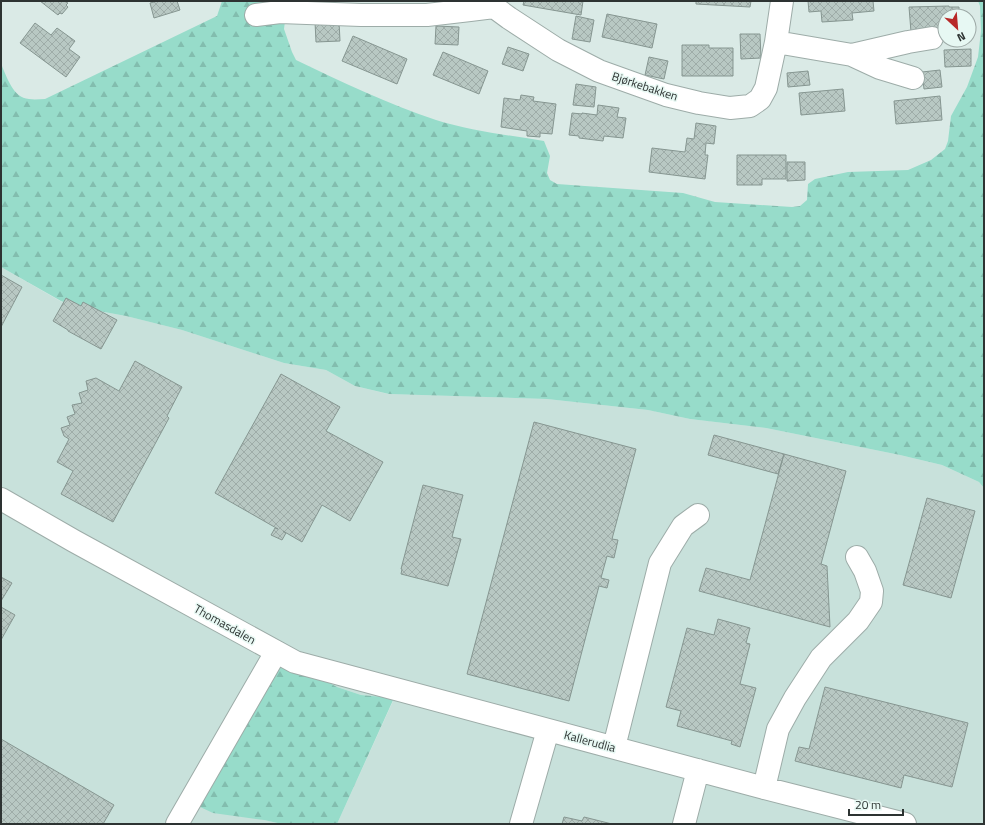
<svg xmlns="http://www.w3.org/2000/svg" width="985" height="825" viewBox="0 0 985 825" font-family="'Titillium Web',sans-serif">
<defs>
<pattern id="forest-firs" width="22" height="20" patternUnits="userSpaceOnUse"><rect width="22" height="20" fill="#97dcca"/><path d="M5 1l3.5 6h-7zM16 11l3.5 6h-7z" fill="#82bdae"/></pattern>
<pattern id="building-cross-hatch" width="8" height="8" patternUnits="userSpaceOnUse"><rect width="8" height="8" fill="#b8c8c3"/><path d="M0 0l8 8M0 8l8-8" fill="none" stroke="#9eaca8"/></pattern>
</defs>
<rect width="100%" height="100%" fill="#daeae6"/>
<!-- built -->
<path fill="#c8e1db" d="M 1,267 L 60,301 L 77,307 L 126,316 L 182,330 L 284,363 L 326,370 L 355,386 L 388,394 L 547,399 L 648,410 L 690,419 L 766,428 L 900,455 L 942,465 L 979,482 L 984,488 L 984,824 L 337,824 L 394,699 L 361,695 L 337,687 L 300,667 L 264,820 L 282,824 L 1,824 Z"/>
<!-- forest -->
<path fill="url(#forest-firs)" d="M 222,1 L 340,1 L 317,11 L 285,21 L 284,29 L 292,52 L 296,60 C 342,82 388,104 436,120 C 471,131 508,135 544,141 L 550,156 L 547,173 L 550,180 L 557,184 L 683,193 L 715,202 L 792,207 L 800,206 L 807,200 L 808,184 L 815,179 L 848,172 L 908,170 L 931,160 L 945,149 L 948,141 L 951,116 L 967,87 L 978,57 L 981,31 L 980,6 L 978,1 L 984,1 L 984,488 L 979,482 L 942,465 L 900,455 L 766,428 L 690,419 L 648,410 L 547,399 L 389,394 L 355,386 L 326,370 L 284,363 L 182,330 L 126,316 L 77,307 L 61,301 L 1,267 L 1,64 C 7,77 13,98 29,99 C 35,100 40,99 45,99 L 217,16 Z
M 284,664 L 300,667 L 337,687 L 361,695 L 394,698 L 337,824 L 282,824 L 264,820 L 213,813 L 198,806 L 261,675 Z"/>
<!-- building -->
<path fill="url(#building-cross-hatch)" stroke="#869691" d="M 40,1 L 64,1 L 68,3 L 66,5 L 68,7 L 62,14 L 60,13 L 58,15 Z
M 158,1 L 177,1 L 180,10 L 154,18 L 150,3 Z
M 524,1 L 583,1 L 581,15 L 523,5 Z
M 696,1 L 751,1 L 750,7 L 696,4 Z
M 808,1 L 873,1 L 874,11 L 852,13 L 853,20 L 822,22 L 821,11 L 809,12 Z
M 949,6 L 949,7 L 959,7 L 959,16 L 945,16 L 945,32 L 911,32 L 909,7 Z
M 607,14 L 657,24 L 652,48 L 602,37 Z
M 576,16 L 594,20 L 590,42 L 572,39 Z
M 339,21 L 340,41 L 316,42 L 315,22 Z
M 35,23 L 51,35 L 57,28 L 75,41 L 69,49 L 80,57 L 66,77 L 20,43 Z
M 436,26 L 459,27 L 458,45 L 435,44 Z
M 740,34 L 760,34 L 761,58 L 741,59 Z
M 353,36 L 407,59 L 397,84 L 342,61 Z
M 682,45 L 709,45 L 709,48 L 733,48 L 733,76 L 682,76 Z
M 508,47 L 529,54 L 523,71 L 502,64 Z
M 971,49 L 971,66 L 945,67 L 944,50 Z
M 443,52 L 488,71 L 479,94 L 433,75 Z
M 649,57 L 668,61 L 664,79 L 645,75 Z
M 940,70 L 942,87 L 924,89 L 922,72 Z
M 808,71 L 810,85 L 788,87 L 787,73 Z
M 576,84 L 596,87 L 594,107 L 573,105 Z
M 843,89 L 845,111 L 801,115 L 799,93 Z
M 521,95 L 534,97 L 533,101 L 556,104 L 552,134 L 540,133 L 540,137 L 527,136 L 527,131 L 501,127 L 504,98 L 520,100 Z
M 940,96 L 942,120 L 896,124 L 894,101 Z
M 598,105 L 619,108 L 617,117 L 626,118 L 623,138 L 604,136 L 603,141 L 579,138 L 579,136 L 569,135 L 572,113 L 582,114 L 582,113 L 597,115 Z
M 696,123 L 716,126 L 714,144 L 706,143 L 705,155 L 708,155 L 705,179 L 649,172 L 652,148 L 685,152 L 687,138 L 694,139 Z
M 737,155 L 786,155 L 786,179 L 762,179 L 762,185 L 737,185 Z
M 787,162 L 805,162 L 805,180 L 787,181 Z
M 1,275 L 22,287 L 1,327 Z
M 66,298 L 81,306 L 83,302 L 117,320 L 101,349 L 68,331 L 68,330 L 53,321 Z
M 135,361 L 182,387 L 167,416 L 169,418 L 113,522 L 61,494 L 73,471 L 57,462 L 69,439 L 64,436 L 61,428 L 70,425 L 67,417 L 75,414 L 72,405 L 82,403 L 79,393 L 88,390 L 86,381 L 96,378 L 119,391 Z
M 281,374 L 340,407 L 326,431 L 383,462 L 350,521 L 322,505 L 302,542 L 283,531 L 286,533 L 282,540 L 271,535 L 275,528 L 278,529 L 215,493 Z
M 534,422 L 636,449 L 612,539 L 618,540 L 614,558 L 607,556 L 601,578 L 609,580 L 607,588 L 599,586 L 569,701 L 467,674 Z
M 714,435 L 784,454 L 778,474 L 708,455 Z
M 784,454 L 846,471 L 821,564 L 827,566 L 830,627 L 699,591 L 706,568 L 750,580 Z
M 423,485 L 463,495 L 452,537 L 461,539 L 448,586 L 401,574 L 402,569 L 401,569 Z
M 927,498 L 975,511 L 951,598 L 903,585 Z
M 1,577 L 12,583 L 1,601 Z
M 1,607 L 15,615 L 1,640 Z
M 718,619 L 750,628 L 746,643 L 750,644 L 740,684 L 756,688 L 740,747 L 731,744 L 732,741 L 677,726 L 681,711 L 666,707 L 687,628 L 714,635 Z
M 825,687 L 968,723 L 952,787 L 904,775 L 901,788 L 795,761 L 799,747 L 809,749 Z
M 1,739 L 114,805 L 103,824 L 1,824 Z
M 564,817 L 582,821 L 584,817 L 612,824 L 562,824 Z"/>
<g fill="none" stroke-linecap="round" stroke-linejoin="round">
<!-- minor casing -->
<g stroke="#9daca8" stroke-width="24">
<path id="minor" d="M 488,1 L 494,7 L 509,18 L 558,50 L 599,71 L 666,95 L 699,103 L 730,108 L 750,106 L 760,99 L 766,88 L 776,42 L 782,1
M 256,15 L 280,12 L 361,15 L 427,15 L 470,10 L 494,7
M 776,42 L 852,55 L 880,68 L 913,78
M 852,55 L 908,42 L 932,38
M 1,499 L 74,541 L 295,662 L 764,788 L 905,824
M 614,747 L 660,563 L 683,526 L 698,515
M 764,788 L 778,729 L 795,698 L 821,658 L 858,621 L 871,602 L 872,591 L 865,571 L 857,557
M 177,824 L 276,652
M 521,824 L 548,730
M 684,824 L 698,770"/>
</g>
<!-- minor -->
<use href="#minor" stroke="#fff" stroke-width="22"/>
</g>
<g text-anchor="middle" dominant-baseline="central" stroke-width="3" stroke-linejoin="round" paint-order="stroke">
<!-- street labels -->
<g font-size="12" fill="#2d3332" stroke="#e7f8f3">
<text transform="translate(645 86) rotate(18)">Bjørkebakken</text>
<text transform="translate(225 624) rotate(29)">Thomasdalen</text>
<text transform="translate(590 741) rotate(15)">Kallerudlia</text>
</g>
</g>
<!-- border -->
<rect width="985" height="825" fill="none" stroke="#2d3332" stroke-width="4"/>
<!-- north arrow -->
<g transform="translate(957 28) rotate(154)"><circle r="19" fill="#e7f8f3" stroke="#9da9a6"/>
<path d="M0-3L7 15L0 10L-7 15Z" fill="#b82928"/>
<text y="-6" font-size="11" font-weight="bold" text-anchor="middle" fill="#2d3332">N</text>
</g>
<!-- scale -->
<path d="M849 809v6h54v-6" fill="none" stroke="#2d3332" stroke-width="2"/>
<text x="855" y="809" font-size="12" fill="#2d3332" stroke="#e7f8f3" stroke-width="3" paint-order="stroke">20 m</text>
</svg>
